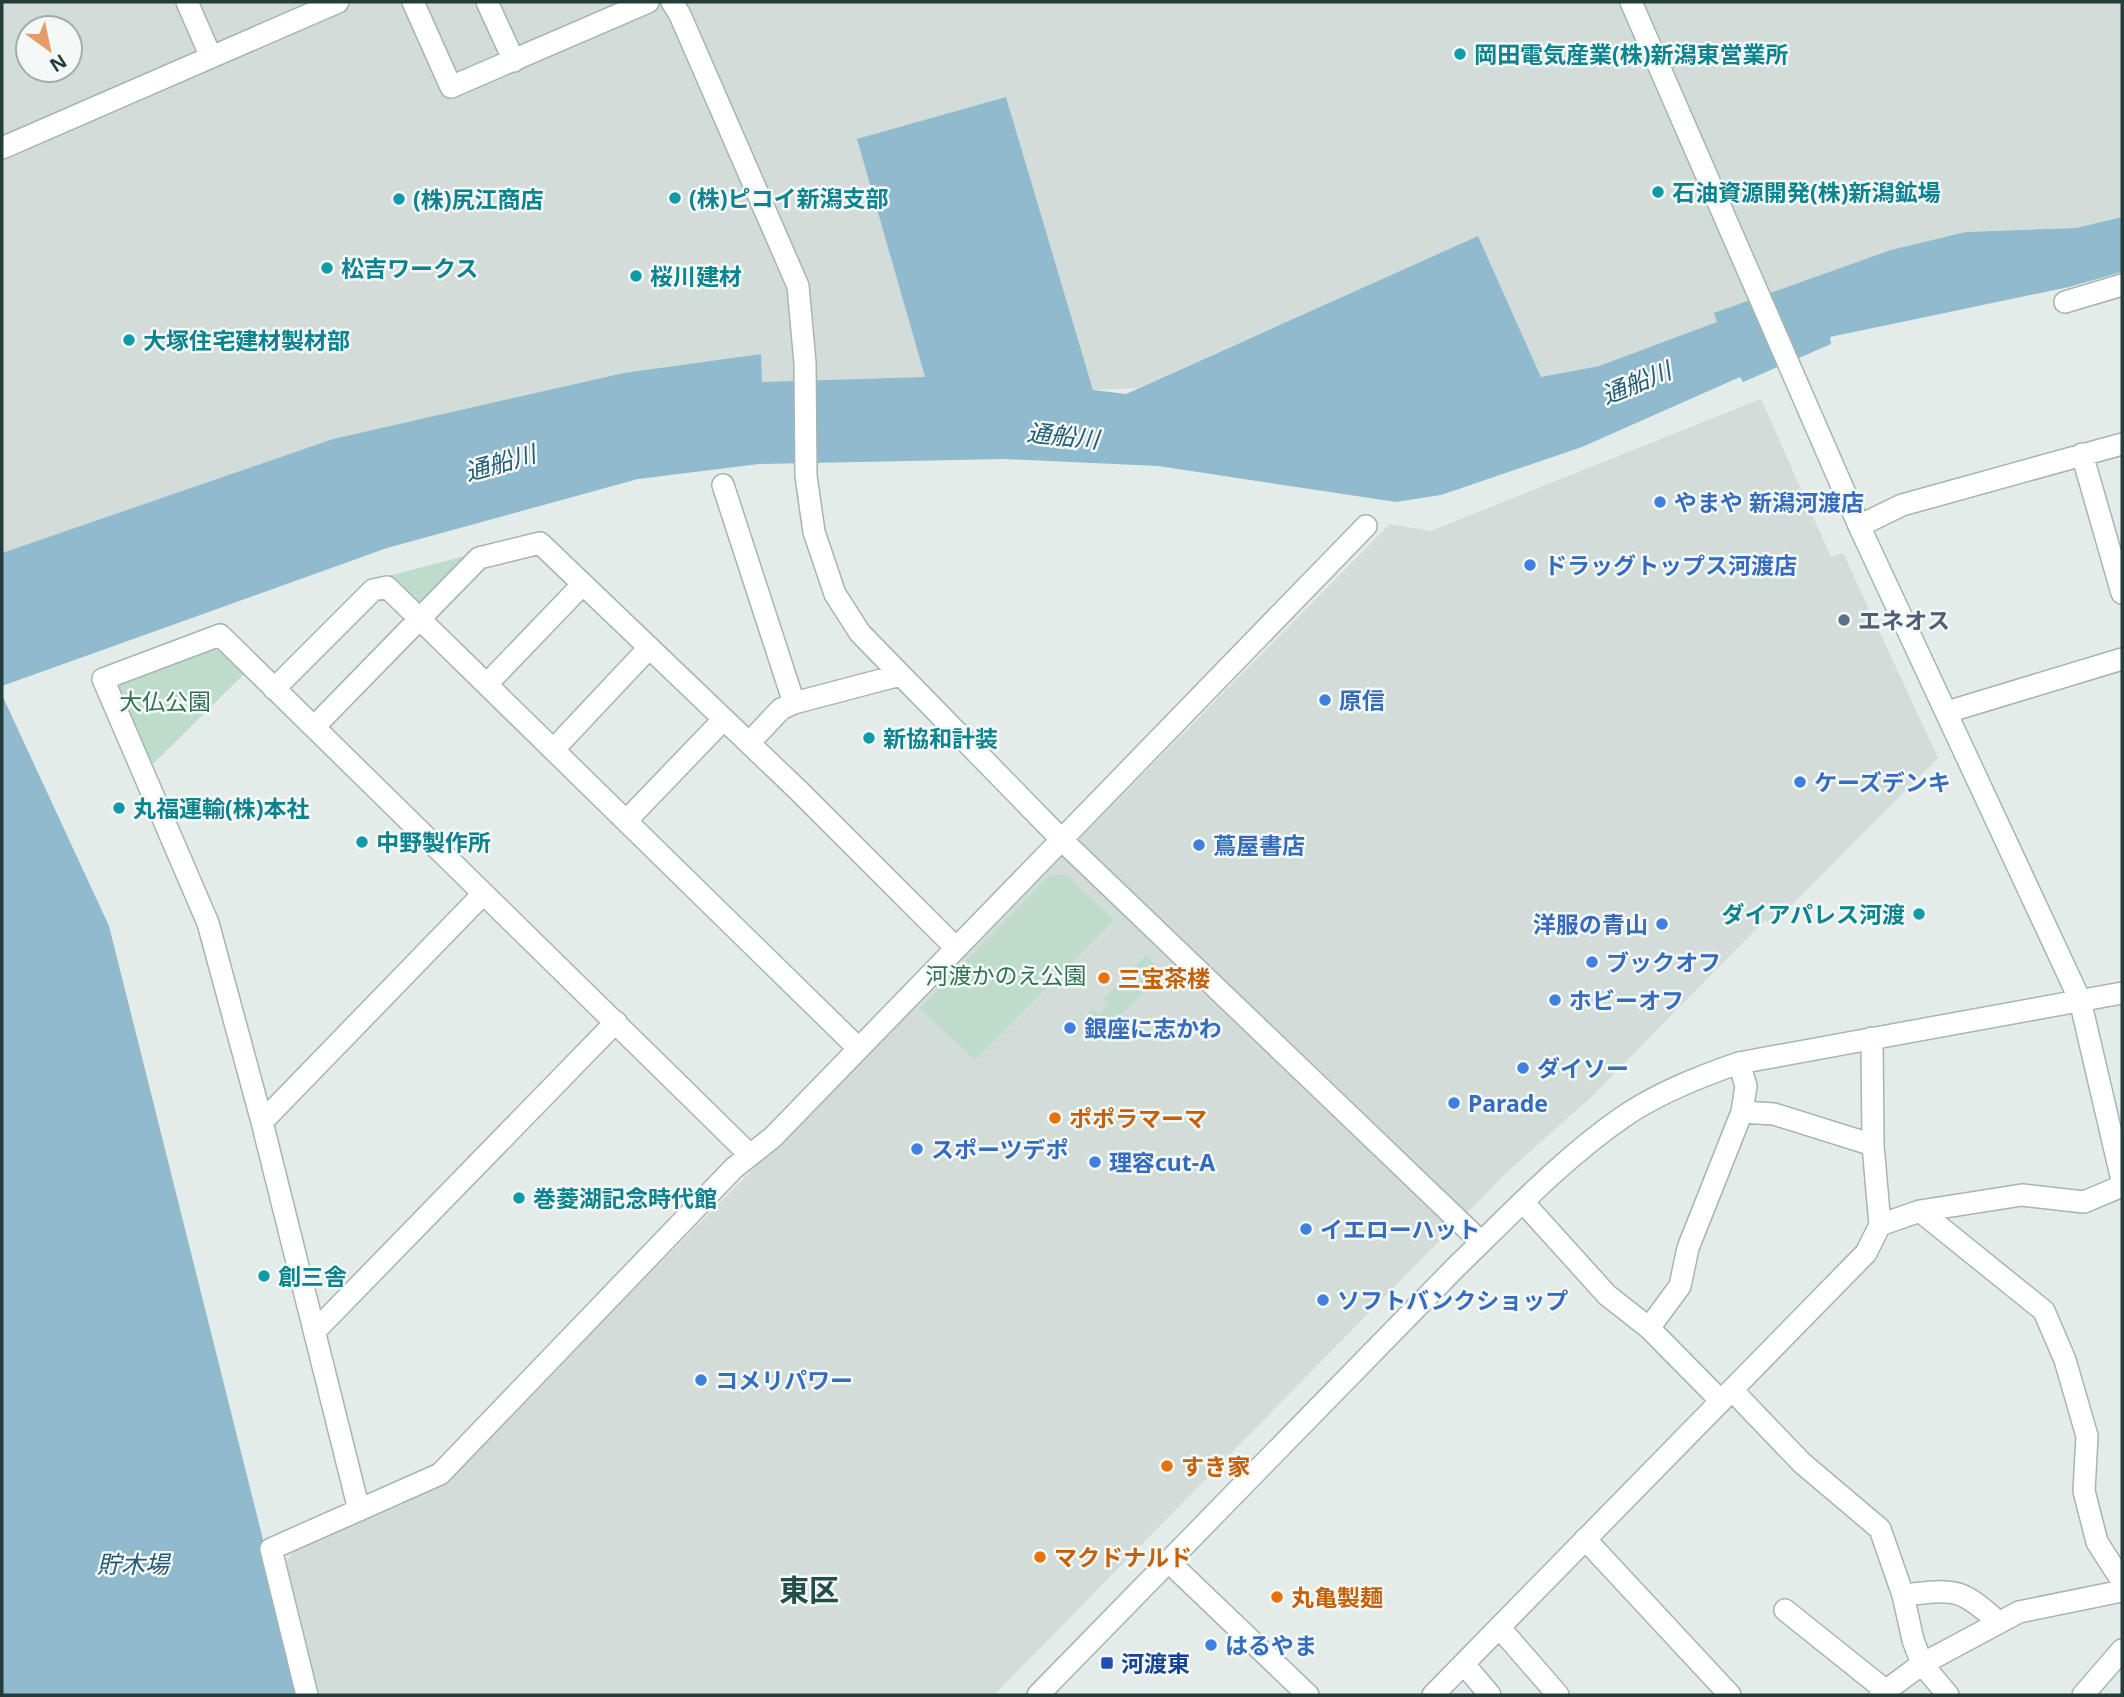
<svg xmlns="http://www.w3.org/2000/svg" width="2124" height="1697" viewBox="0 0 2124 1697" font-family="'Noto Sans','Noto Sans JP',sans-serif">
<rect width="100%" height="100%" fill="#e4ecea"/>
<!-- built -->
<path fill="#d2dcd9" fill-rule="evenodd" d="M 2,2 L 2122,2 L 2122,217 L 2076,228 L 1966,232 L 1715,314 L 1717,322 L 1599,366 L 1541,377 L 1478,236 L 1138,388 L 1093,390 L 1006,97 L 858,140 L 925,377 L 762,382 L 760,354 L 634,372 L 333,439 L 2,553 ZM 28,28 L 70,28 L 70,70 L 28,70 Z
M 1761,399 L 1831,557 L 1843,553 L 1938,758 L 1771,926 L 1765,920 L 1590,1098 L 1505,1174 L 994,1695 L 315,1695 L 280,1570 L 298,1546 L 444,1482 L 1390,524 L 1431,531 Z"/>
<!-- green -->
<path fill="#bedccb" d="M 472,554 L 419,607 L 381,578 Z
M 209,648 L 223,651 L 245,673 L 153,764 L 118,690 L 123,679 Z
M 1050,875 L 1066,875 L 1114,920 L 975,1060 L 920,1008 Z
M 1146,955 L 1163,972 L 1108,1028 L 1089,1012 L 1093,1009 L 1099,1015 L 1109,1005 L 1103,999 L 1120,982 L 1129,989 L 1136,982 L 1128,974 Z"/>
<!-- water -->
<path fill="#90bacd" d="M 1006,97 L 1093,390 L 1126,394 L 1478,236 L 1541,377 L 1599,366 L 1717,322 L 1714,313 L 1891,250 L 1966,232 L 2076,228 L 2122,217 L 2122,272 L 2069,287 L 1830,337 L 1831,344 L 1743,382 L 1740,377 L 1582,447 L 1441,495 L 1396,502 L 1158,466 L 1004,459 L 759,464 L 638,479 L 387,548 L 2,686 L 2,553 L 333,439 L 624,373 L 761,354 L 762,382 L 925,377 L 857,139 Z
M 2,695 L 109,926 L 302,1695 L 2,1695 Z"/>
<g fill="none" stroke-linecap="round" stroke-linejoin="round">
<!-- street casing -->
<g stroke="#a7b4b2" stroke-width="24">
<path id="street" d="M 187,2 L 211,57
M 413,2 L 451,87 L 648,2
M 487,2 L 514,61
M 672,2 L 680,15 L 798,286 L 805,363 L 806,476 L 814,532 L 835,594 L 860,633 L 1063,841 L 1481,1242
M 2,148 L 338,2
M 2065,302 L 2122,285
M 2082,454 L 2122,593
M 723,485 L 794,703
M 1859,526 L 1902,505 L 2122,444
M 487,684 L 582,585
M 274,689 L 373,590 L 387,587 L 858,1048
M 1947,712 L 2122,659
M 314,727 L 479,558 L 540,543 L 798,790 L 956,948
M 749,743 L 781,709 L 794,703 L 900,675
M 554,749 L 648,649
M 627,820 L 723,720
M 1742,1112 L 1774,1114 L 1873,1145
M 262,1122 L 483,894
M 1523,1202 L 1607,1295 L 1649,1328 L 1721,1401
M 1920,1211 L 2044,1311 L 2065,1360 L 2087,1436 L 2084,1491 L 2097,1542 L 2122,1581
M 1880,1225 L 1920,1211 L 2022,1195 L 2084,1202 L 2122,1186
M 1649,1328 L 1680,1286 L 1688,1248 L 1742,1112 L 1746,1086 L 1739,1063
M 315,1331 L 616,1022
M 1732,1390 L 1802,1463 L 1880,1529 L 1903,1595 L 1913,1640 L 1922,1664 L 1948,1695
M 359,1510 L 262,1122 L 208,923 L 103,679 L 220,635 L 749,1154
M 1585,1539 L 1730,1695
M 1168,1561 L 1308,1695
M 1903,1595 C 1954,1590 1958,1586 1997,1621
M 1785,1610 L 1885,1690
M 1499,1627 L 1558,1695
M 1464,1664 L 1490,1695
M 307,1695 L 271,1549 L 440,1474 L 734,1168 L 773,1137 L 1366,526
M 1433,1695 L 1866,1253 L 1880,1225 L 1873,1145 L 1872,1038
M 1880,1695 L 1922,1664 L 2019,1612 L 2122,1591"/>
</g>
<!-- secondary casing -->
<g stroke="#a3b7b3" stroke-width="24">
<path id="secondary" d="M 1631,2 L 1861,530 L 2080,1000 L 2122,1180
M 1038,1695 L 1456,1267 C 1509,1216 1562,1159 1623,1117 C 1658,1093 1698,1077 1739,1063 L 2122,993
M 2083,1695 L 2122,1650"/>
</g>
<!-- street -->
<use href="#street" stroke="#fff" stroke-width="21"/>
<!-- secondary -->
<use href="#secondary" stroke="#fff" stroke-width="21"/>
</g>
<!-- markers -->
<g fill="#0f9aa8" stroke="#f4f9f7" stroke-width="2.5">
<circle cx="1460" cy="54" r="7"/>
<circle cx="1658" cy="192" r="7"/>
<circle cx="675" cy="198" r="7"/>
<circle cx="399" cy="199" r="7"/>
<circle cx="327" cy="268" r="7"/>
<circle cx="636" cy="276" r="7"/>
<circle cx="129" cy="340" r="7"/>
<circle cx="869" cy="738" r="7"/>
<circle cx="119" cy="808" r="7"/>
<circle cx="362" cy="842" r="7"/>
<circle cx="1919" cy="914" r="7"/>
<circle cx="519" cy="1198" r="7"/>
<circle cx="264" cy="1276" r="7"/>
</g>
<g fill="#3f7fe0" stroke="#f4f9f7" stroke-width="2.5">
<circle cx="1660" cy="502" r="7"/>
<circle cx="1530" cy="565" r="7"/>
<circle cx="1325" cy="700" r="7"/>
<circle cx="1800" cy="782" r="7"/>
<circle cx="1199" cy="845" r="7"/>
<circle cx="1662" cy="924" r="7"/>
<circle cx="1592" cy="962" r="7"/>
<circle cx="1555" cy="1000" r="7"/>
<circle cx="1070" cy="1028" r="7"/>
<circle cx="1523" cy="1068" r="7"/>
<circle cx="1454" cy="1103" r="7"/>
<circle cx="917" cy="1149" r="7"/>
<circle cx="1095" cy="1162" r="7"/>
<circle cx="1306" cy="1229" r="7"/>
<circle cx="1323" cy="1300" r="7"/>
<circle cx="701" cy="1380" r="7"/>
<circle cx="1211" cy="1645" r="7"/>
</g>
<circle fill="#5c6f8a" stroke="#f4f9f7" stroke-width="2.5" cx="1844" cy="620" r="7"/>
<g fill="#e8710a" stroke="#f4f9f7" stroke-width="2.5">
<circle cx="1104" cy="978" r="7"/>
<circle cx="1055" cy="1118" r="7"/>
<circle cx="1167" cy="1466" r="7"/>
<circle cx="1040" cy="1557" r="7"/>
<circle cx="1277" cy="1597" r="7"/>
</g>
<rect fill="#1a4fb4" stroke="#f4f9f7" stroke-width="2.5" x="1100" y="1656" width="14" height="14" rx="3.5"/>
<g text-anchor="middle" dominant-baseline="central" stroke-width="5" stroke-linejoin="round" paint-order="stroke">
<!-- culture labels -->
<g font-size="23" font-weight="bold" fill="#0d838f" stroke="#f4f9f7" text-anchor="start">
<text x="1474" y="54">岡田電気産業(株)新潟東営業所</text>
<text x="1672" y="192">石油資源開発(株)新潟鉱場</text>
<text x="689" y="198">(株)ピコイ新潟支部</text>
<text x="413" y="199">(株)尻江商店</text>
<text x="341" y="268">松吉ワークス</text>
<text x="650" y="276">桜川建材</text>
<text x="143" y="340">大塚住宅建材製材部</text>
<text x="883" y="738">新協和計装</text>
<text x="133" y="808">丸福運輸(株)本社</text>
<text x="376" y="842">中野製作所</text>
<text x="1905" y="914" text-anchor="end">ダイアパレス河渡</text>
<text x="533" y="1198">巻菱湖記念時代館</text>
<text x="278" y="1276">創三舎</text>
</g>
<!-- shop labels -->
<g font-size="23" font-weight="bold" fill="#366cbe" stroke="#f4f9f7" text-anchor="start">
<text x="1674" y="502">やまや 新潟河渡店</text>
<text x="1544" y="565">ドラッグトップス河渡店</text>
<text x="1339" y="700">原信</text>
<text x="1814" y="782">ケーズデンキ</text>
<text x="1213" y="845">蔦屋書店</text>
<text x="1648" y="924" text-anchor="end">洋服の青山</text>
<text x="1606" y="962">ブックオフ</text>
<text x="1569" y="1000">ホビーオフ</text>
<text x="1084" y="1028">銀座に志かわ</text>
<text x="1537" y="1068">ダイソー</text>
<text x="1468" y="1103">Parade</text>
<text x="931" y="1149">スポーツデポ</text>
<text x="1109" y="1162">理容cut-A</text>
<text x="1320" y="1229">イエローハット</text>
<text x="1337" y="1300">ソフトバンクショップ</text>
<text x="715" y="1380">コメリパワー</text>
<text x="1225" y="1645">はるやま</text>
</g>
<!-- service labels -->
<g font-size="23" font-weight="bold" fill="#4e5e75" stroke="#f4f9f7" text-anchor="start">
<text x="1858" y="620">エネオス</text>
</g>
<!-- park labels -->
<g font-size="23" fill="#327054" stroke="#f4f9f7">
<text x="165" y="701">大仏公園</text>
<text x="1006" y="975">河渡かのえ公園</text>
</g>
<!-- food labels -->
<g font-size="23" font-weight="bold" fill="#c56008" stroke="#f4f9f7" text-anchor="start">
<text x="1118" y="978">三宝茶楼</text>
<text x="1069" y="1118">ポポラマーマ</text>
<text x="1181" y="1466">すき家</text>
<text x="1054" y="1557">マクドナルド</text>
<text x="1291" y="1597">丸亀製麺</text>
</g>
<!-- transit labels -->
<g font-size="23" font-weight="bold" fill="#164399" stroke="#f4f9f7" text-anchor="start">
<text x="1121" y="1663">河渡東</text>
</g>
<!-- water labels -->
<g font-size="24" font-style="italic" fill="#235974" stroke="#f4f9f7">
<text transform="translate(1636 382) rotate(-22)">通船川</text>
<text transform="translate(1063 435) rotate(6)">通船川</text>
<text transform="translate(500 462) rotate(-16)">通船川</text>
<text x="133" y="1563">貯木場</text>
</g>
<!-- district labels -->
<g font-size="30" font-weight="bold" fill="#224d49" stroke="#f4f9f7">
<text x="809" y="1589">東区</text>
</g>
</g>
<!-- border -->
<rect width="2124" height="1697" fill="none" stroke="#243c3a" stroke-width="7"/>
<!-- north arrow -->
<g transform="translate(49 49) rotate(147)"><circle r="33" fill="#f4f9f7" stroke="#a1adab" stroke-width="2"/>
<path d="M0-5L12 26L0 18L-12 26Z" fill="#e79b66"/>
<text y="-10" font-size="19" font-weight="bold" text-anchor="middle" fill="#243c3a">N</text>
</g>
</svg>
